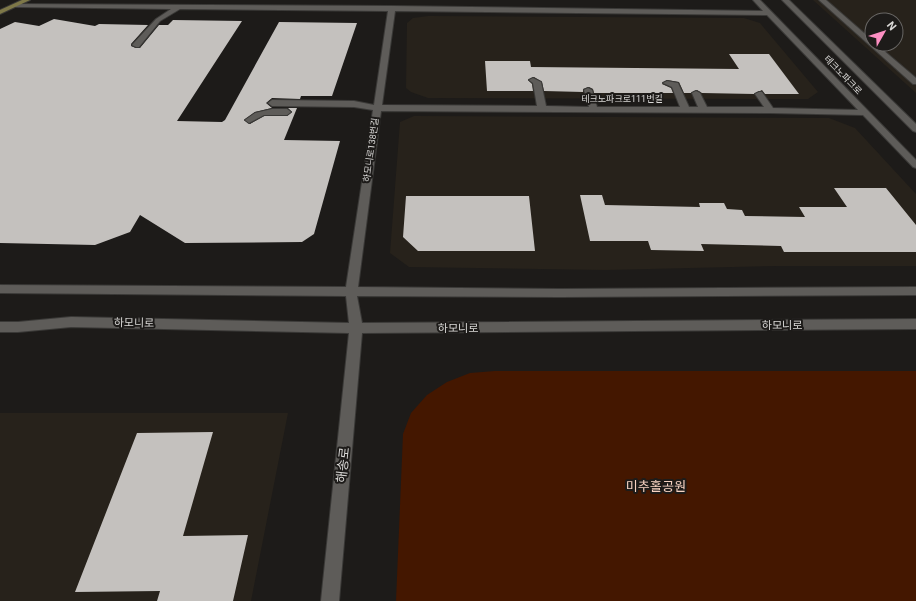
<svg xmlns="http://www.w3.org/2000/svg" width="916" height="601" viewBox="0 0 916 601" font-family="Roboto,'Noto Sans KR',sans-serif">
<rect width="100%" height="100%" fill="#1d1b19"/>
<!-- built -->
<path fill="#27221b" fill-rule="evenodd" d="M 813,0 L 916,0 L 916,93 ZM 872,20 L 896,20 L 896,44 L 872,44 Z
M 428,16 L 744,18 L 760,23 L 818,92 L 808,99 L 428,98 L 411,92 L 406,88 L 407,23 L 413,18 Z
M 414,116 L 829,118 L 855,128 L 916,194 L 916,266 L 778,266 L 606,270 L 409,267 L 390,253 L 400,122 Z
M 0,413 L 288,413 L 251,601 L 0,601 Z"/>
<!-- green -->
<path fill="#441700" d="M 495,371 L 916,371 L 916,601 L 396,601 L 403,434 L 411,413 L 427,395 L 447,382 L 470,373 Z"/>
<!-- building -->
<path fill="#c4c1be" d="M 54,19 L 95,26 L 99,24 L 148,25 L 131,44 L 131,46 L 136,48 L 140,48 L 159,25 L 168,25 L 173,20 L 242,21 L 177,121 L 222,122 L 225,120 L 279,22 L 357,23 L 332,96 L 301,96 L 300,99 L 272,98 L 266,103 L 272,108 L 255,112 L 244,120 L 250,124 L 264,116 L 287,116 L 292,112 L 288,108 L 297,108 L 284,140 L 340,141 L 314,234 L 302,242 L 185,243 L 140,215 L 130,232 L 95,245 L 0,243 L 0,29 L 15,22 L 39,26 Z
M 729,54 L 769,54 L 799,94 L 765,94 L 762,90 L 754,94 L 702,93 L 697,90 L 691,93 L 684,93 L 679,82 L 667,80 L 662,84 L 671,88 L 673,93 L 594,93 L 593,89 L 589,87 L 583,89 L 583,92 L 544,91 L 542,82 L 534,77 L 528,80 L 532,84 L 533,91 L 487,91 L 485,61 L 530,61 L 531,67 L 739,69 Z
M 834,188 L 886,188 L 916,225 L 916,252 L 784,252 L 781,246 L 701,244 L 704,251 L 651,250 L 648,241 L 590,241 L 580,195 L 602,195 L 605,205 L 700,207 L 699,203 L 724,203 L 727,209 L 742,210 L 745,216 L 805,217 L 799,207 L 847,207 Z
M 406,196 L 529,196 L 535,251 L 418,251 L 403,237 Z
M 213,432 L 183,536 L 248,535 L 233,601 L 157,601 L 160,591 L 75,592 L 137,433 Z"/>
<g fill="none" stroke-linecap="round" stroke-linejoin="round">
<!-- minor casing -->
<g stroke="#3a3937" stroke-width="2">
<path id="minor" d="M 753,0 L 760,0 L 916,160 L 916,168 L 913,167 L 863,115 L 770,113 L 381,111 L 358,287 L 560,289 L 916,287 L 916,295 L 560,297 L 357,296 L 362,323 L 916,319 L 916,329 L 362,333 L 339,601 L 321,601 L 349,333 L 71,327 L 18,332 L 0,332 L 0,322 L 18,322 L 71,317 L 349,323 L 346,296 L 0,293 L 0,285 L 346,287 L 373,110 L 354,107 L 272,106 L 268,103 L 272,100 L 354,101 L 374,105 L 388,11 L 180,9 L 160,21 L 139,47 L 136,47 L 132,45 L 156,19 L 171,9 L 16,7 L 14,6 L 14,4 L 392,6 L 763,11 ZM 395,11 L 767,15 L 858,110 L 773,108 L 762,92 L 759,92 L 755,94 L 764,107 L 707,107 L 700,93 L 696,91 L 692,93 L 698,107 L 689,107 L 678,83 L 667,81 L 663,83 L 672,87 L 680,107 L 597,107 L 592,90 L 588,88 L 584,90 L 589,107 L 546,106 L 541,82 L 533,78 L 529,80 L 533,83 L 537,106 L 382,105 Z
M 782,0 L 789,0 L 916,124 L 916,132 L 913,131 Z
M 819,0 L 826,0 L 872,40 L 872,44 L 876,44 L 916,78 L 916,84 L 913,84 Z
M 272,109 L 287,109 L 291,112 L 287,115 L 264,115 L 249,123 L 245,120 L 255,113 Z"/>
</g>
<!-- major casing -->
<g stroke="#3a3937" stroke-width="2">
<path id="major" d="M 22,0 L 30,0 L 0,14 L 0,10 Z"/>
</g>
<!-- minor -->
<use href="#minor" fill="#5e5c59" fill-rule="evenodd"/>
<!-- major -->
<use href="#major" fill="#7e7848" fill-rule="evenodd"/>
</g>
<g text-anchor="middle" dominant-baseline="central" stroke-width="4" stroke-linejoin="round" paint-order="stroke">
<!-- far-street labels -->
<g font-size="9" fill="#dad9d7" stroke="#1d1b19">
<text transform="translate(843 75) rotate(46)">테크노파크로</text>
<text x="622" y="99">테크노파크로111번길</text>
<text transform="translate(371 150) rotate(-82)">하모니로138번길</text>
</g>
<!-- street labels -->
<g font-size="11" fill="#dad9d7" stroke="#1d1b19">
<text transform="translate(134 323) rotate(1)">하모니로</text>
<text x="782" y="325">하모니로</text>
<text x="458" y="328">하모니로</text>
</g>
<!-- near-street labels -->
<g font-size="13" fill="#dad9d7" stroke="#1d1b19">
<text transform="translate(343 465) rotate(-84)">해송로</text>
</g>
<!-- near-park labels -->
<g font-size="13" fill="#f7d3c2" stroke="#1d1b19">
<text x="656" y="486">미추홀공원</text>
</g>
</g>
<!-- north arrow -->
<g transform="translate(884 32) rotate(51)"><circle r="19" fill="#1d1b19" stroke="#696765"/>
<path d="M0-3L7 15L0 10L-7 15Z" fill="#fc8fc2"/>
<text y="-6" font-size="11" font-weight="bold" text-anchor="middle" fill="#dad9d7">N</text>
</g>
</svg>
